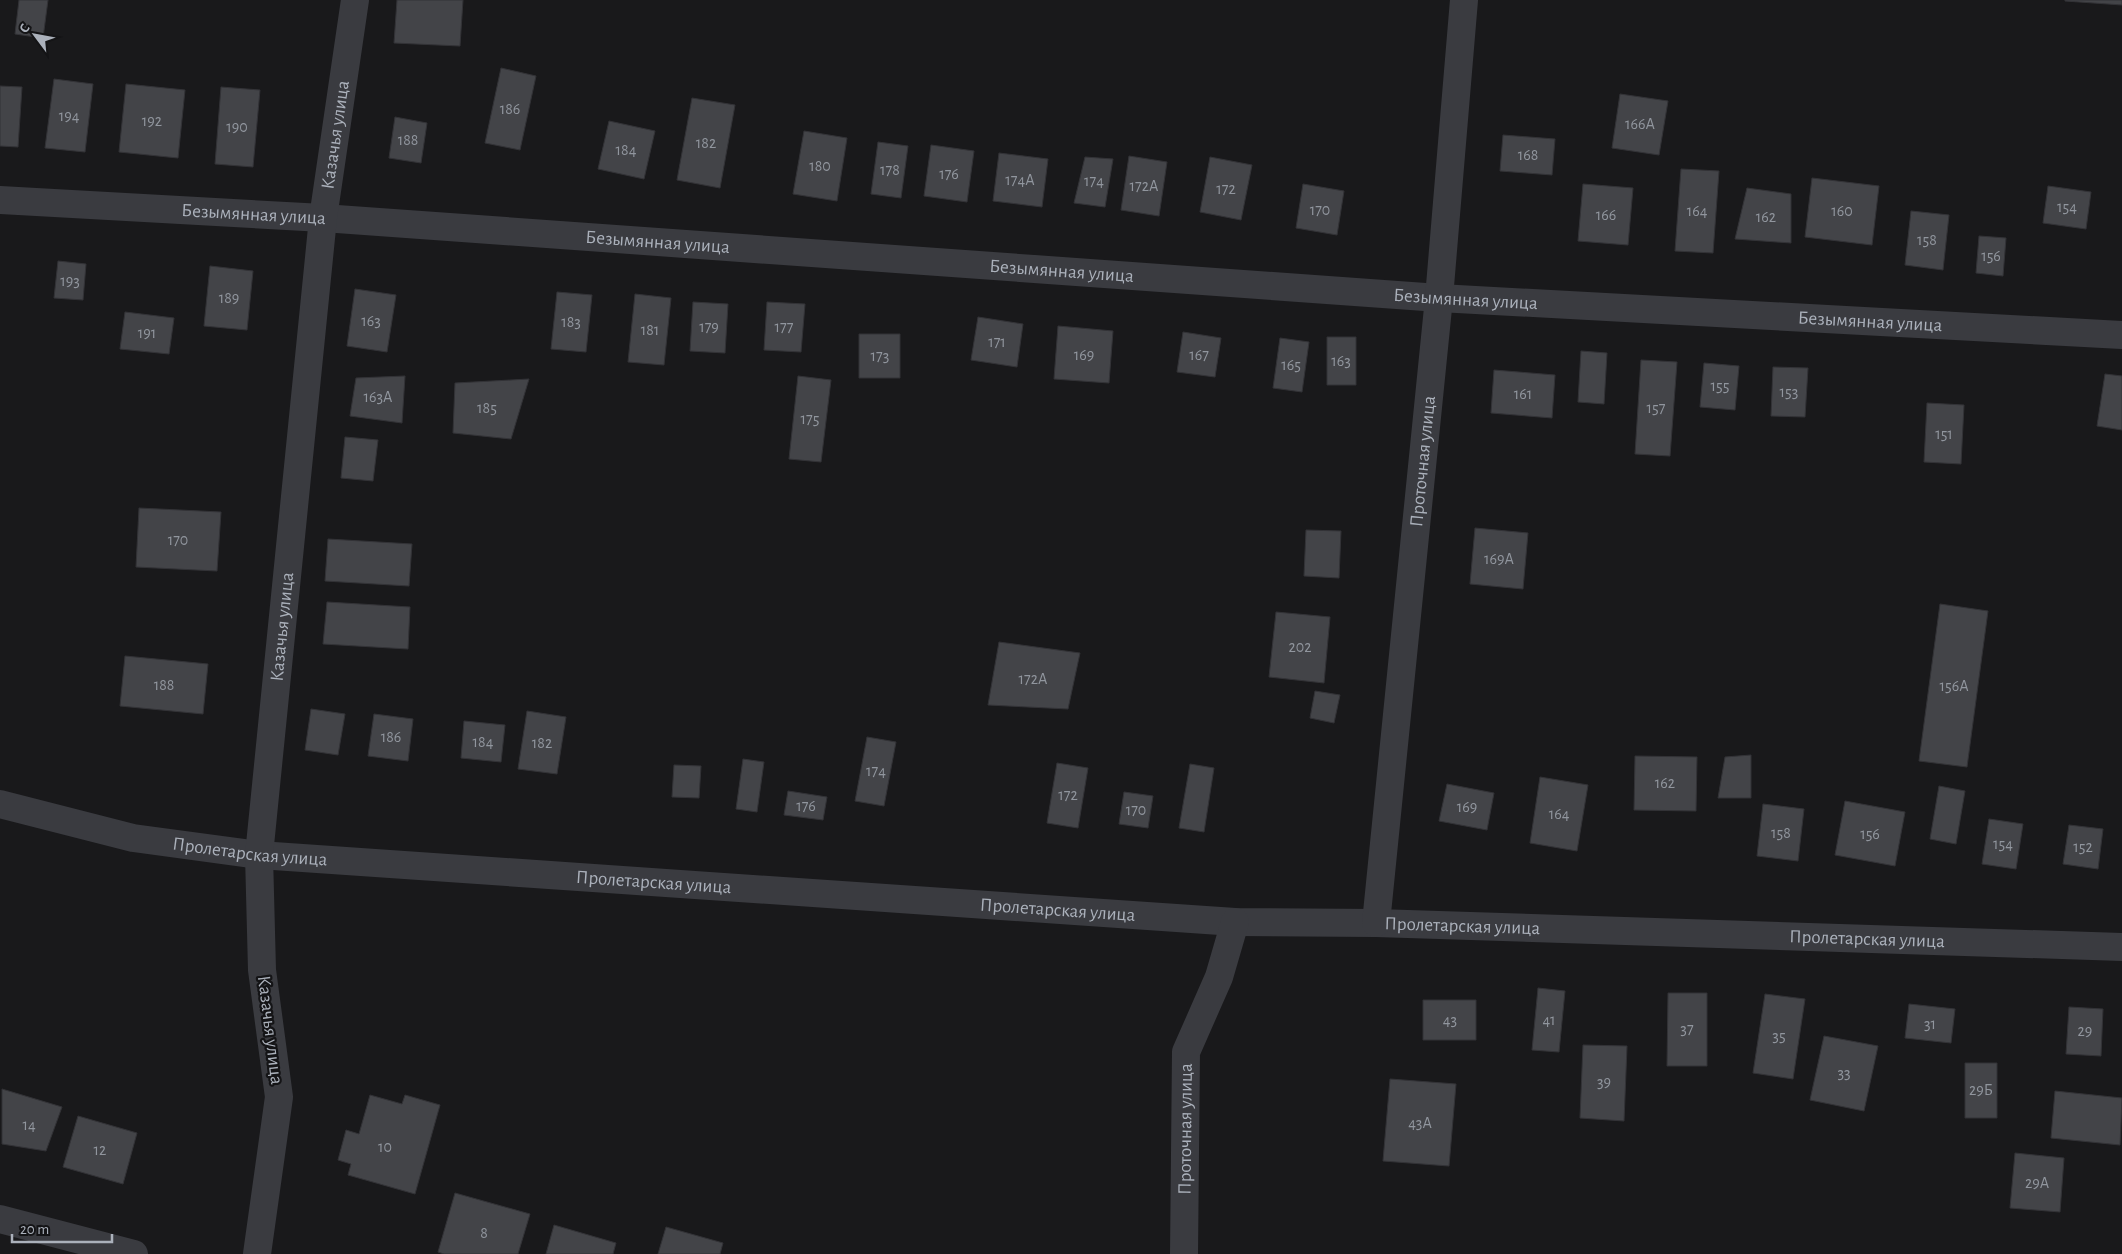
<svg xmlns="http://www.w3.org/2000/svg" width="2122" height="1254" viewBox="0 0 2122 1254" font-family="'Alegreya Sans',sans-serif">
<rect width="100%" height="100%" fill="#19191b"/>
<!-- building -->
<path fill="#434448" stroke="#333337" d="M 19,0 L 48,0 L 43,38 L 15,34 Z
M 397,0 L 463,0 L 460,46 L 394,43 Z
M 2065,0 L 2122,0 L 2122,5 L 2065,1 Z
M 501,68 L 536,76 L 520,150 L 485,143 Z
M 54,79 L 93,84 L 85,152 L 45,148 Z
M 126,84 L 185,90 L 178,158 L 119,152 Z
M 0,86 L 22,87 L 18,147 L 0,146 Z
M 221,87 L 260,90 L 253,167 L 215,164 Z
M 1620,94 L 1668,101 L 1659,155 L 1612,148 Z
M 692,98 L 735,105 L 720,188 L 677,180 Z
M 395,117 L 427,123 L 421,163 L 389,158 Z
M 609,121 L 655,131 L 644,179 L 598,169 Z
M 804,131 L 847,138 L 837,201 L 793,194 Z
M 1503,135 L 1555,139 L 1552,175 L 1500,171 Z
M 878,142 L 908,146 L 901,198 L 871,194 Z
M 931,145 L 974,151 L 967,202 L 924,196 Z
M 999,153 L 1048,159 L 1042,207 L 993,201 Z
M 1129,156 L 1167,162 L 1159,216 L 1121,210 Z
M 1085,157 L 1113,159 L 1105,207 L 1074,203 Z
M 1210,157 L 1252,165 L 1241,220 L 1200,212 Z
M 1681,169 L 1719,171 L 1713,253 L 1675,251 Z
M 1812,178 L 1879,186 L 1872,245 L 1805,237 Z
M 1303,184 L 1344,191 L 1337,235 L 1296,228 Z
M 1583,184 L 1633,188 L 1628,245 L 1578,241 Z
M 2048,186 L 2091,192 L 2086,229 L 2043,223 Z
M 1747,188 L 1791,194 L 1791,243 L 1735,239 Z
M 1911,211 L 1949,215 L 1943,270 L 1905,265 Z
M 1979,236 L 2006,238 L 2003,276 L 1976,273 Z
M 58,261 L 86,264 L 83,300 L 54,298 Z
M 210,266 L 253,271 L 247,330 L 204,326 Z
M 355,289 L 396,295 L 387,352 L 347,346 Z
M 557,292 L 592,295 L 586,352 L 551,349 Z
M 635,294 L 671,298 L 664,365 L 628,362 Z
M 693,302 L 728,304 L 725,353 L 690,351 Z
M 767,302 L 805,304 L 801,352 L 764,350 Z
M 125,312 L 174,318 L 169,354 L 120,349 Z
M 978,317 L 1023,324 L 1017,367 L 971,360 Z
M 1058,326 L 1113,331 L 1109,383 L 1054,379 Z
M 1183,332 L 1221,338 L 1215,377 L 1177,372 Z
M 859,334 L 900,334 L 900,378 L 859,378 Z
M 1327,337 L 1356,337 L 1356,385 L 1327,385 Z
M 1280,338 L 1309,342 L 1302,392 L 1273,388 Z
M 1581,351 L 1607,353 L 1604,404 L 1578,402 Z
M 1641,360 L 1677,362 L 1670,456 L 1635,454 Z
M 1704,363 L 1739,366 L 1735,410 L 1700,407 Z
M 1773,367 L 1808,368 L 1805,417 L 1771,416 Z
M 1494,370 L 1555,375 L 1552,418 L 1491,413 Z
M 2105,374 L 2122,376 L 2122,430 L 2097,426 Z
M 405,376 L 402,423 L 350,416 L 356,378 Z
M 798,376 L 831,380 L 821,462 L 789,459 Z
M 529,379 L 511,439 L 453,433 L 455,383 Z
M 1927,403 L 1964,405 L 1961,464 L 1924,462 Z
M 345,437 L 378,440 L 373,481 L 341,478 Z
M 139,508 L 221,512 L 217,571 L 136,567 Z
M 1475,528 L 1528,533 L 1523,589 L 1470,584 Z
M 1306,530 L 1341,531 L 1339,578 L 1304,576 Z
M 328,539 L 412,544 L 409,586 L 325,581 Z
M 327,602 L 410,607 L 408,649 L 323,644 Z
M 1940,604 L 1988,611 L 1967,767 L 1919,761 Z
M 1276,612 L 1330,617 L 1324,683 L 1269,677 Z
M 999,642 L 1080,653 L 1068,709 L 988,705 Z
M 125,656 L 208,664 L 203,714 L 120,706 Z
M 1315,691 L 1340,695 L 1334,723 L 1310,718 Z
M 311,709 L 345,714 L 338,755 L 305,750 Z
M 527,711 L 566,717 L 557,774 L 518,769 Z
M 374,714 L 413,719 L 408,761 L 368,756 Z
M 464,721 L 505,725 L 501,762 L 461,758 Z
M 867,737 L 896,742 L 884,806 L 855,801 Z
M 1751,755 L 1751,798 L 1718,798 L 1725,757 Z
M 1635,756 L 1697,757 L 1696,811 L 1634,810 Z
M 743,759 L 764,762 L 757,812 L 736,809 Z
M 1057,763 L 1088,768 L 1078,828 L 1047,823 Z
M 1190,764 L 1214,768 L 1204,832 L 1179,828 Z
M 674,765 L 701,766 L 699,798 L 672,797 Z
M 1540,777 L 1588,785 L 1577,851 L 1530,843 Z
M 1447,784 L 1494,793 L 1487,830 L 1439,821 Z
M 1939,786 L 1965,791 L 1956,844 L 1930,839 Z
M 788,791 L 827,797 L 823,820 L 784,815 Z
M 1124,792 L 1153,796 L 1148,828 L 1119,824 Z
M 1845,801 L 1905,812 L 1895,866 L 1835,855 Z
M 1763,804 L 1804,809 L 1798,861 L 1757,856 Z
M 1989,819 L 2023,824 L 2016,869 L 1982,864 Z
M 2069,825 L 2103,829 L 2098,869 L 2063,864 Z
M 1538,988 L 1565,991 L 1559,1052 L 1532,1050 Z
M 1668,993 L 1707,993 L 1707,1066 L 1667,1066 Z
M 1765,994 L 1805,999 L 1793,1079 L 1753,1073 Z
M 1423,1000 L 1476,1000 L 1476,1040 L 1423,1040 Z
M 1909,1004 L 1955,1009 L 1951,1043 L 1905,1038 Z
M 2069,1007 L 2103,1009 L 2101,1056 L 2066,1054 Z
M 1824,1036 L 1878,1046 L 1864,1111 L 1810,1100 Z
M 1583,1045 L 1627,1046 L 1624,1121 L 1580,1118 Z
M 1965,1063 L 1997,1063 L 1997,1118 L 1965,1118 Z
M 1390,1079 L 1456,1084 L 1449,1166 L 1383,1161 Z
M 2,1089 L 62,1107 L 46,1151 L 2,1144 Z
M 2055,1091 L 2122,1098 L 2120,1145 L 2051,1138 Z
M 370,1095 L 402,1104 L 405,1095 L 440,1105 L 415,1194 L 348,1175 L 351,1164 L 338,1160 L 346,1130 L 359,1134 Z
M 78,1116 L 137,1133 L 123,1184 L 63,1167 Z
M 2015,1153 L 2064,1158 L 2060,1212 L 2010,1208 Z
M 455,1193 L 530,1214 L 518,1254 L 444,1254 L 438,1252 Z
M 554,1225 L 616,1243 L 613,1254 L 546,1254 Z
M 666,1227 L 723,1243 L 720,1254 L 658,1254 Z"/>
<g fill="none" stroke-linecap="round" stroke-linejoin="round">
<!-- minor -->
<g stroke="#3a3b40" stroke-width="28">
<path id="s1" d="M 0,200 L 323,218 L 1439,298 L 2122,335"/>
<path id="s2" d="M 0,804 L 133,838 L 259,855 L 1235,922 L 1376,923 L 2122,947"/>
<path id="s3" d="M 1376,923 L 1439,298 L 1464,0"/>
<path d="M 0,1219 L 134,1254"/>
<path id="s4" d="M 257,1254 L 279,1097 L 262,970 L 259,855 L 323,218 L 355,0"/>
<path id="s5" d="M 1184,1254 L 1186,1052 L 1219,977 L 1235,922"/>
</g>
</g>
<g text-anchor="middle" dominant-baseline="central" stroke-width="4.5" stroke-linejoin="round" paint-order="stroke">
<!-- number labels -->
<g font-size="16" fill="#91969e">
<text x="510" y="109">186</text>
<text x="69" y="116">194</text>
<text x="152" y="121">192</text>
<text x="1640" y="124">166А</text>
<text x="237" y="127">190</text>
<text x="408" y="140">188</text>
<text x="706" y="143">182</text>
<text x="626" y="150">184</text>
<text x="1528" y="155">168</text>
<text x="820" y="166">180</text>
<text x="890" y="170">178</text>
<text x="949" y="174">176</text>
<text x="1020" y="180">174А</text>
<text x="1094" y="181">174</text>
<text x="1144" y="186">172А</text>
<text x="1226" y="189">172</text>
<text x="2067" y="207">154</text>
<text x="1320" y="210">170</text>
<text x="1697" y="211">164</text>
<text x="1842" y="211">160</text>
<text x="1606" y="215">166</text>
<text x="1766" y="217">162</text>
<text x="1927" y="240">158</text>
<text x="1991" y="256">156</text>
<text x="70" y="281">193</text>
<text x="229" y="298">189</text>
<text x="371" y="321">163</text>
<text x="571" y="322">183</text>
<text x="709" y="327">179</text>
<text x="784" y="327">177</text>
<text x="650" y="330">181</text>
<text x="147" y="333">191</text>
<text x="997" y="342">171</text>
<text x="1084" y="355">169</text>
<text x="1199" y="355">167</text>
<text x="880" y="356">173</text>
<text x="1341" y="361">163</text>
<text x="1291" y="365">165</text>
<text x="1720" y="386">155</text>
<text x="1789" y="392">153</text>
<text x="1523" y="394">161</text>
<text x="378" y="397">163А</text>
<text x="487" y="408">185</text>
<text x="1656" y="408">157</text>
<text x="810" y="419">175</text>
<text x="1944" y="434">151</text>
<text x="178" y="540">170</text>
<text x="1499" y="559">169А</text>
<text x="1300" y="647">202</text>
<text x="1033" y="679">172А</text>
<text x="164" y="685">188</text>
<text x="1954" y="686">156А</text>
<text x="391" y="737">186</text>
<text x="483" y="742">184</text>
<text x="542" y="743">182</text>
<text x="876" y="771">174</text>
<text x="1665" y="783">162</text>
<text x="1068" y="795">172</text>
<text x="806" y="806">176</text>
<text x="1467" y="807">169</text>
<text x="1136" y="810">170</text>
<text x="1559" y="814">164</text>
<text x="1781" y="833">158</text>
<text x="1870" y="834">156</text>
<text x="2003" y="844">154</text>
<text x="2083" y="847">152</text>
<text x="1450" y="1020">43</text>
<text x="1549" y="1020">41</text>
<text x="1930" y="1024">31</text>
<text x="1687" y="1029">37</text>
<text x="2085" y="1031">29</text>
<text x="1779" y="1036">35</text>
<text x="1844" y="1073">33</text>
<text x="1604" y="1082">39</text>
<text x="1981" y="1090">29Б</text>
<text x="1420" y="1123">43А</text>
<text x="29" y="1125">14</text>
<text x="385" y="1147">10</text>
<text x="100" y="1150">12</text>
<text x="2037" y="1183">29А</text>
<text x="484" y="1233">8</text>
</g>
<!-- street labels -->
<g font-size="19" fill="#abb1bb" stroke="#141416">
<text stroke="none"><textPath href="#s4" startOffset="1126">Казачья улица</textPath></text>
<text stroke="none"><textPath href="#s1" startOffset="254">Безымянная улица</textPath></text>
<text stroke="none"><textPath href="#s1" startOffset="659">Безымянная улица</textPath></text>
<text stroke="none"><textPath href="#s1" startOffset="1064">Безымянная улица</textPath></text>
<text stroke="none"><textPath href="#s1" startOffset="1469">Безымянная улица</textPath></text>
<text stroke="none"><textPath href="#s1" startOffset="1874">Безымянная улица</textPath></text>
<text stroke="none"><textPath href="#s3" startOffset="464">Проточная улица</textPath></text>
<text stroke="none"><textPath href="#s4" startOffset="631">Казачья улица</textPath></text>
<text stroke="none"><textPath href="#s2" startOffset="255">Пролетарская улица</textPath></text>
<text stroke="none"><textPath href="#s2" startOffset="660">Пролетарская улица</textPath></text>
<text stroke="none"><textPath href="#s2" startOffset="1065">Пролетарская улица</textPath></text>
<text stroke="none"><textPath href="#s2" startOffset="1470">Пролетарская улица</textPath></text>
<text stroke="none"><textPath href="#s2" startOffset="1875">Пролетарская улица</textPath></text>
<text transform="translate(270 1030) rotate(83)">Казачья улица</text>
<text stroke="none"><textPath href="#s5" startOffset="125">Проточная улица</textPath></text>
</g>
</g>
<!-- north arrow -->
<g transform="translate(35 35) rotate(302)" stroke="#141416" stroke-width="4" paint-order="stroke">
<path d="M0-4L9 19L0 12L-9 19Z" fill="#abb1bb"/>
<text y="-8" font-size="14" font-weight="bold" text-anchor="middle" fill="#abb1bb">С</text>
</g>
<!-- scale -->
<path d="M12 1234v8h100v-8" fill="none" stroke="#abb1bb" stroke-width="2.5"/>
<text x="20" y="1234" font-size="15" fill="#abb1bb" stroke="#141416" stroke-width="4" paint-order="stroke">20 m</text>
</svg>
